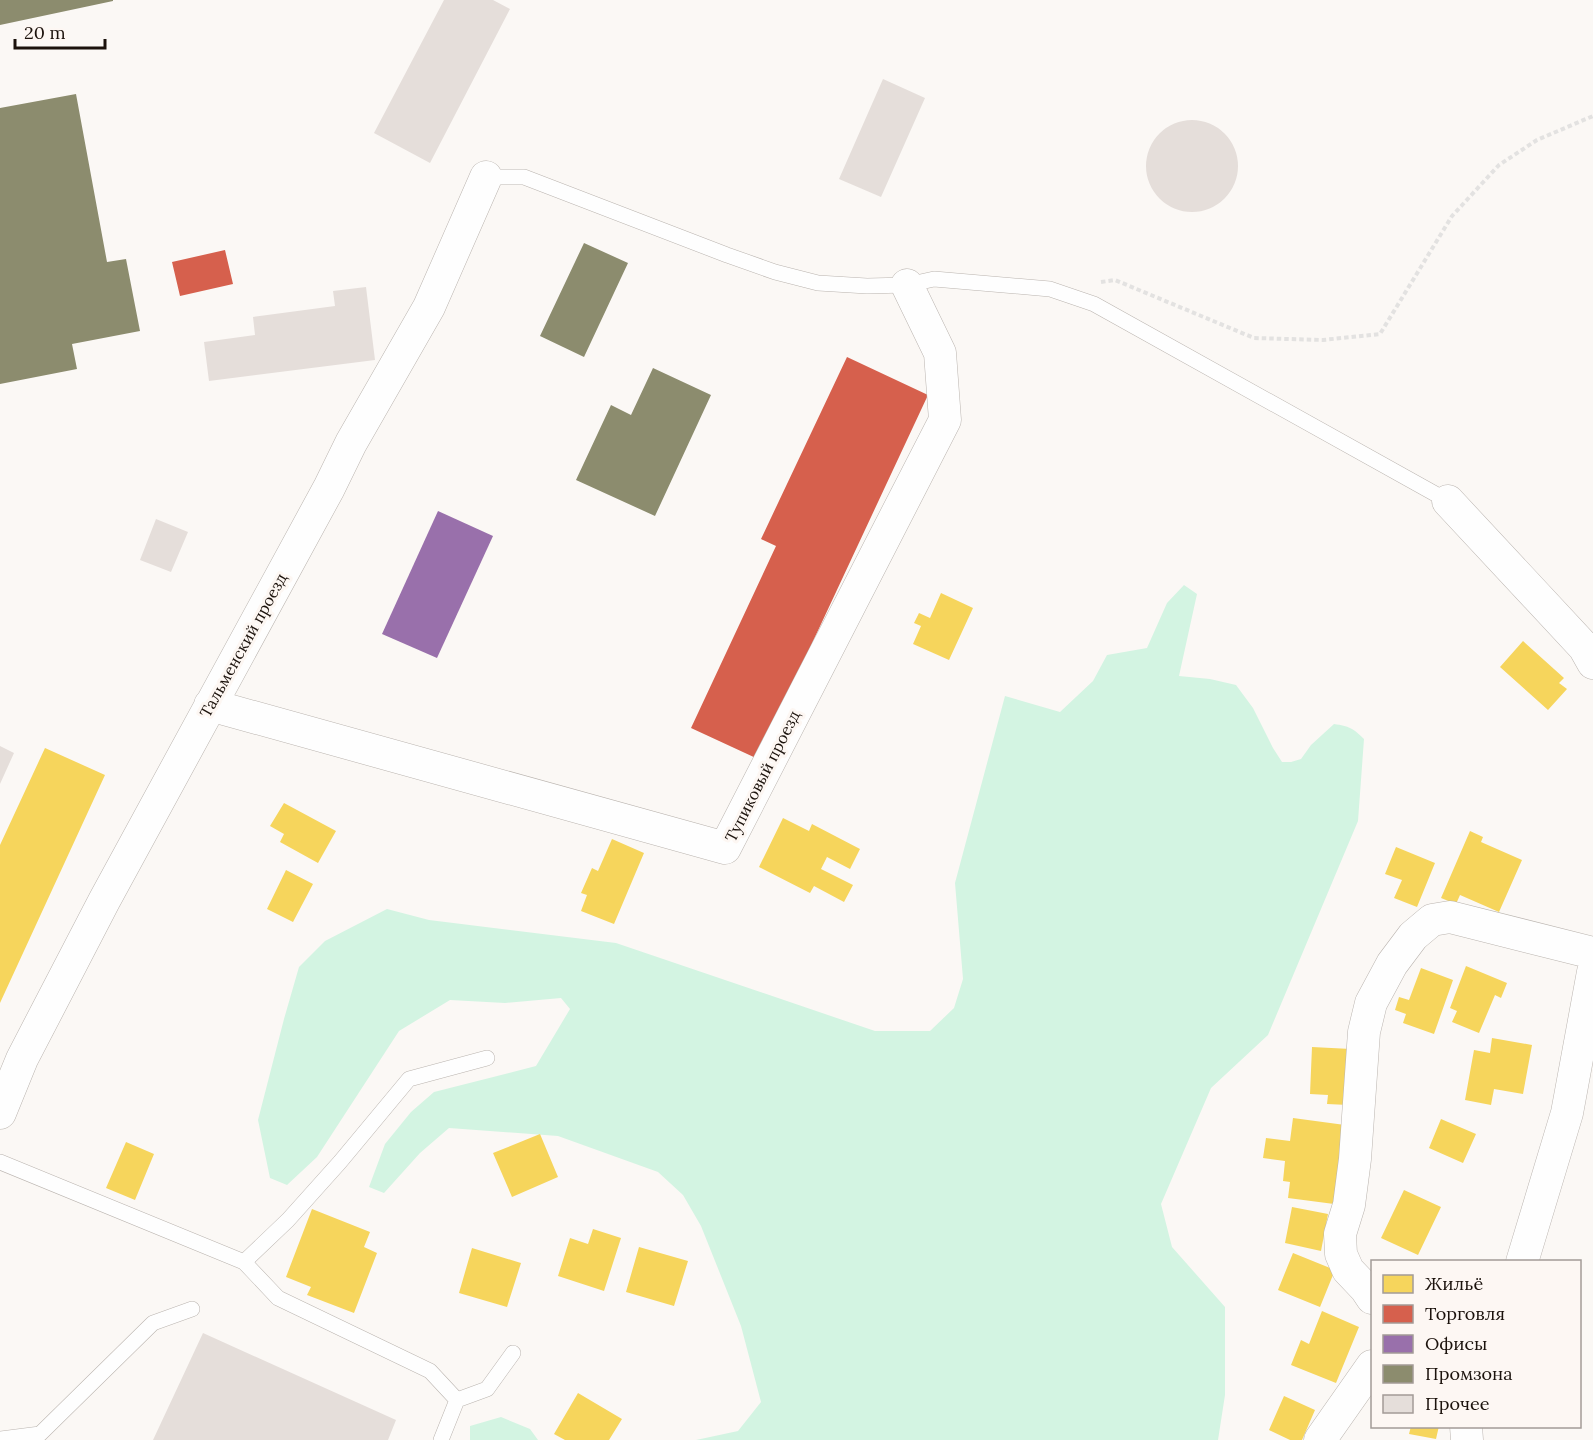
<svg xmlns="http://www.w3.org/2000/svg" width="1593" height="1440" viewBox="0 0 1593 1440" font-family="Lora,serif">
<rect width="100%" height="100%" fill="#fbf8f5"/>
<!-- green -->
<path fill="#d3f4e2" d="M 1184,585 L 1197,594 L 1179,676 L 1210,679 L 1236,685 L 1253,708 L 1273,748 L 1282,762 L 1291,762 L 1301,759 L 1311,745 L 1334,724 C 1349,726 1353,728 1364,739 L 1358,821 L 1268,1035 L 1211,1088 L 1161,1204 L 1172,1247 L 1225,1307 L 1225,1395 L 1218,1440 L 696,1440 L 738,1431 L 761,1402 L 741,1326 L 701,1226 L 683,1195 L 658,1172 L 558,1136 L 449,1128 L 420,1153 L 384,1193 L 369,1187 L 385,1144 L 411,1112 L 434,1092 L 536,1066 L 570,1009 L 561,998 L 505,1003 L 450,1000 L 399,1031 L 317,1157 L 287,1185 L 270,1178 L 258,1120 L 284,1019 L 299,967 L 325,941 L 387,909 L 429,920 L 616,943 L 875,1031 L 930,1031 L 954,1008 L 963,979 L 955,883 L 1005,696 L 1060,712 L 1093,681 L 1107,655 L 1147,648 L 1167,603 Z
M 501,1417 L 530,1429 L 538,1440 L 470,1440 L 470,1426 Z"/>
<!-- homes -->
<path fill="#f6d55c" d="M 941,593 L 973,608 L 949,660 L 913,644 L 921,626 L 914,623 L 919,613 L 930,618 Z
M 1523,641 L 1564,678 L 1559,683 L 1567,689 L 1548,710 L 1500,667 Z
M 45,748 L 105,775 L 0,1003 L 0,845 Z
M 284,803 L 336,831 L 318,863 L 280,842 L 284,834 L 270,826 Z
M 783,818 L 809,831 L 812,824 L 860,849 L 850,869 L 827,857 L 821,869 L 853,885 L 844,902 L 814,886 L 810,893 L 759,867 Z
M 1470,831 L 1483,837 L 1481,842 L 1522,860 L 1499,912 L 1460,895 L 1456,904 L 1441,898 Z
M 612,839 L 644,853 L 614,924 L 581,911 L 587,895 L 581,893 L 592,868 L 598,871 Z
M 1396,847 L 1435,863 L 1417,907 L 1394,898 L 1402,880 L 1385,874 Z
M 286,870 L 313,884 L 293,922 L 267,909 Z
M 1466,966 L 1507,983 L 1501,998 L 1495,995 L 1479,1033 L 1452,1022 L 1457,1011 L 1450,1008 Z
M 1421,968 L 1453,980 L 1434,1034 L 1403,1023 L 1406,1014 L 1395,1010 L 1399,997 L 1409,1000 Z
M 1492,1038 L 1532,1045 L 1523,1094 L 1494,1089 L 1491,1105 L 1465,1100 L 1474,1050 L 1490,1053 Z
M 1312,1047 L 1351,1049 L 1348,1105 L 1327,1104 L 1328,1095 L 1310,1094 Z
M 1293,1118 L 1345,1125 L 1334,1204 L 1288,1198 L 1290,1182 L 1283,1181 L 1285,1161 L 1263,1158 L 1266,1138 L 1290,1141 Z
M 1441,1119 L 1476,1134 L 1463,1163 L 1429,1148 Z
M 540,1134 L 558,1177 L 512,1197 L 493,1153 Z
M 126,1142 L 154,1154 L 135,1200 L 106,1188 Z
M 1404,1190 L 1441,1207 L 1418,1255 L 1381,1238 Z
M 1292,1207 L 1328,1214 L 1321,1251 L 1285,1243 Z
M 312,1209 L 370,1232 L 364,1247 L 377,1253 L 354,1313 L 307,1295 L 311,1287 L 286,1277 Z
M 593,1229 L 621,1238 L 604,1291 L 558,1276 L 570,1238 L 588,1244 Z
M 639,1247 L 688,1261 L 674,1306 L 626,1292 Z
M 472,1248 L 521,1263 L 507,1307 L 459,1293 Z
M 1293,1253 L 1335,1270 L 1320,1307 L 1278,1290 Z
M 1322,1311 L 1359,1327 L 1336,1383 L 1291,1365 L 1301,1340 L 1309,1344 Z
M 578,1393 L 622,1419 L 609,1440 L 565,1440 L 554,1434 Z
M 1284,1396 L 1315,1410 L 1302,1440 L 1290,1440 L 1269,1430 Z
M 1411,1426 L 1439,1426 L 1436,1439 L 1409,1434 Z"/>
<!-- shops -->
<path fill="#d6604d" d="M 225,250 L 233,284 L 180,296 L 172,262 Z
M 847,357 L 928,395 L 758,759 L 691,728 L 776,546 L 761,539 Z"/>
<!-- offices -->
<path fill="#9970ab" d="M 438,511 L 493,536 L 437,658 L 382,634 Z"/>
<!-- industry -->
<path fill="#8c8c6e" d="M 0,0 L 113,0 L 113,1 L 0,25 Z
M 76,94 L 107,262 L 126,259 L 140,331 L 72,344 L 77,369 L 0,384 L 0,108 Z
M 584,243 L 628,263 L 584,357 L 540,336 Z
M 653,368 L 711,395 L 655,516 L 576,480 L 611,405 L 631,415 Z"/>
<!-- building -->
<path fill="#e5deda" d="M 444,0 L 493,0 L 510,9 L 430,163 L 374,133 Z
M 883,79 L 925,98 L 881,197 L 839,179 Z
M1146 166a46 46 0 1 1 92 0a46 46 0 1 1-92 0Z
M 366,287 L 375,360 L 209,381 L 204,342 L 255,335 L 253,317 L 335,306 L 333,291 Z
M 156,519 L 188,532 L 171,572 L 140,560 Z
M 0,746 L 14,753 L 0,784 Z
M 203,1333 L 396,1420 L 388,1440 L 153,1440 Z"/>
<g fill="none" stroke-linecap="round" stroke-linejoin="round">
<!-- service casing -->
<g stroke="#bab4af" stroke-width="16">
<path id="service" d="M 486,177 L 524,177 L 727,255 L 775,272 L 818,283 L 867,286 L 907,285 L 934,279 L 1050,289 L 1094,304 L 1448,501
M 0,1162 L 244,1262 L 278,1298 L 430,1371 L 457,1400
M 244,1262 L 288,1220 L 340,1162 L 409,1079 L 487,1058
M 0,1439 L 40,1434 L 153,1323 L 192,1309
M 441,1440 L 457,1400 L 487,1389 L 513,1353"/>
</g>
<!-- minor casing -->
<g stroke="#bab4af" stroke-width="33">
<path id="minor" d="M 1448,501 L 1584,647 L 1593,663
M 210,705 L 725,848 L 945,420 L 940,353 L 907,285
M 0,1113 L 22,1059 L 104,901 L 329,488 L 351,443 L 429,307 L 486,177
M 1522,1262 L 1567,1113 L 1593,972
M 1372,1298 L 1366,1289 L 1348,1270 L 1341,1254 L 1340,1234 L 1349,1205 L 1355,1159 L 1364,1032 L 1371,1003 L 1392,964 L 1413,936 L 1432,920 L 1450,917 L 1593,953
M 1466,1426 L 1467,1440
M 1320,1440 L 1372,1366"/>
</g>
<!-- path -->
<path stroke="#e3e2e1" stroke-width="4" stroke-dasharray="4.5 3" stroke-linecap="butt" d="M 1101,282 L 1115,280 L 1254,338 L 1323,340 L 1380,334 L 1452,216 L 1499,165 L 1537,140 L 1593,116"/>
<!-- service -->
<use href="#service" stroke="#fefefe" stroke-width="15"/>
<!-- minor -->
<use href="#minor" stroke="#fefefe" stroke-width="32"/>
</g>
<g text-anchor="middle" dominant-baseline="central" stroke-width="6" stroke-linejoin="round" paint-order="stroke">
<!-- street labels -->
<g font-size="16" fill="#1b120c" stroke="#fdf7f3">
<text transform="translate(243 645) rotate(-61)">Тальменский проезд</text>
<text transform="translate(762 776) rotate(-63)">Тупиковый проезд</text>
</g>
</g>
<!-- legend -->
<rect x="1371" y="1260" width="210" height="168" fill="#fdf7f3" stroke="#a39b97" stroke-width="1.5"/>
<rect x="1383" y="1275" width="30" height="18" fill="#f6d55c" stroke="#a39b97" stroke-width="1.5"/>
<text x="1425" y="1290" font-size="18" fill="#1b120c">Жильё</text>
<rect x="1383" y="1305" width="30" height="18" fill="#d6604d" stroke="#a39b97" stroke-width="1.5"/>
<text x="1425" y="1320" font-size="18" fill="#1b120c">Торговля</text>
<rect x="1383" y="1335" width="30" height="18" fill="#9970ab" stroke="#a39b97" stroke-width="1.5"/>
<text x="1425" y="1350" font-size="18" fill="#1b120c">Офисы</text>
<rect x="1383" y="1365" width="30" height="18" fill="#8c8c6e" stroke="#a39b97" stroke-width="1.5"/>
<text x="1425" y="1380" font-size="18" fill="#1b120c">Промзона</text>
<rect x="1383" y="1395" width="30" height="18" fill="#e5deda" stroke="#a39b97" stroke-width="1.5"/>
<text x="1425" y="1410" font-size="18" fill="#1b120c">Прочее</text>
<!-- scale -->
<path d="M15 39v9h90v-9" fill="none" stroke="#1b120c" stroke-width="3"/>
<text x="24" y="39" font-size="18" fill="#1b120c" stroke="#fdf7f3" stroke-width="4.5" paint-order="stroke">20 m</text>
</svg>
